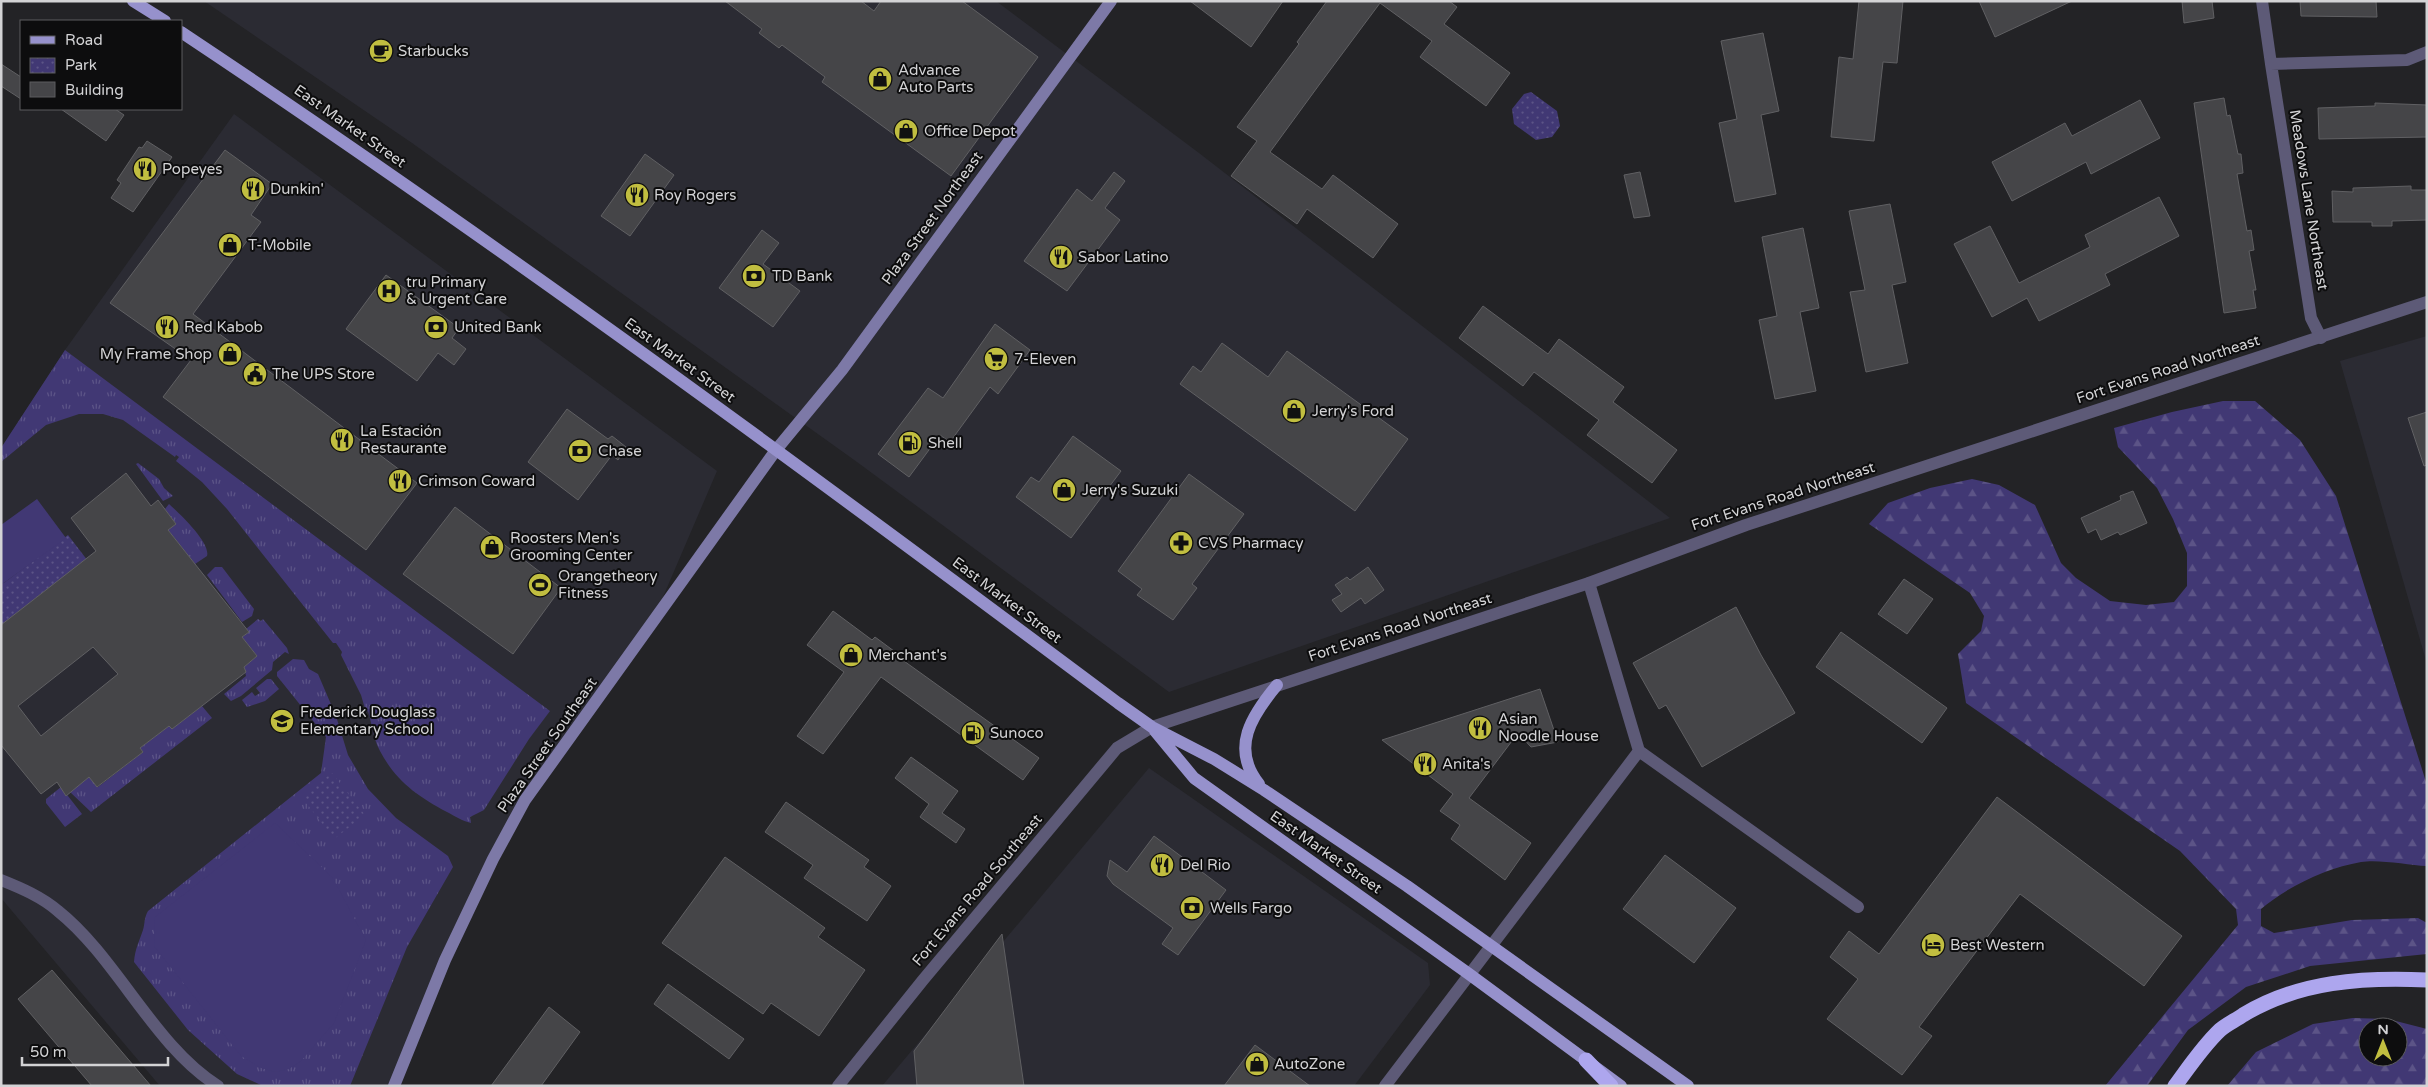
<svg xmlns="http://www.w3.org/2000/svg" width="2428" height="1087" viewBox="0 0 2428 1087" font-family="'Varela Round',sans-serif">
<defs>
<pattern id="grass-tufts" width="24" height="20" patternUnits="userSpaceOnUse" patternTransform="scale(1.25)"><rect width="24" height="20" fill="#413874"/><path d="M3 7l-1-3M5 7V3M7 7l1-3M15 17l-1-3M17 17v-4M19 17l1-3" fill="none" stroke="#5c5487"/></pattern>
<pattern id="forest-firs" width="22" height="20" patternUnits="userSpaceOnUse" patternTransform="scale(1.25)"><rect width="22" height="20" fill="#413874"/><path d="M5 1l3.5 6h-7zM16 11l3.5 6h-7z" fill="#5c5487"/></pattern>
<pattern id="park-dots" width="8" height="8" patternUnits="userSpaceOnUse" patternTransform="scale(1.25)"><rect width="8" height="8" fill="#413874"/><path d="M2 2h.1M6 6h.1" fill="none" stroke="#5c5487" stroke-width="1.8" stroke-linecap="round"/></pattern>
</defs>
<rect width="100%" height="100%" fill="#232326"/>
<!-- built -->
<path fill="#2b2b33" d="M 204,1 L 996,1 L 1199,153 L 1670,518 L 1169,692 L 857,462 L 412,143 Z
M 234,114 L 717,471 L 648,632 L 525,800 L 394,1086 L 160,1086 L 1,898 L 1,448 L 65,350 Z
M 2427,336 L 2427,664 L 2340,361 Z
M 1149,768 L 1428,963 L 1430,985 L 1354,1086 L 882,1086 Z"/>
<!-- grass -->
<path fill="url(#grass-tufts)" d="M 65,350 L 550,711 L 529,739 L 484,810 L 470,817 L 471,823 C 462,821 455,816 447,812 C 417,796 396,781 380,751 C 373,738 372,724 368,711 L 366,712 L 361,695 L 341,655 L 342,652 L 336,643 L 333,643 L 227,509 L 202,482 L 176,461 L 179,457 L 176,455 L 175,457 L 123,420 L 103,414 L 79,414 L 46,425 L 1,462 L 1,448 Z
M 138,463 L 159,479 L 164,488 L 173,496 L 163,501 L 136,464 Z
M 169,504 C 179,513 211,543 207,556 L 195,564 L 168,530 L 176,524 L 165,509 Z
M 215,567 L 222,567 L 254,609 L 252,616 L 242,622 L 207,575 Z
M 258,619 L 261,621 L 263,619 L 287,648 L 289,654 L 285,652 L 273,662 L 272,670 L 241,696 L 231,701 L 224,694 L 246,676 L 244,667 L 257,656 L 242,637 L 249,632 L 246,629 Z
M 293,659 L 304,660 L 309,669 L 318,674 L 336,716 L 348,755 L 368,789 L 396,818 L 448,856 L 453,867 L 407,947 L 350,1086 L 263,1086 L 237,1074 L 188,1030 L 134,962 C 135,949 139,942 143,930 C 145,923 144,918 148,911 L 321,773 L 326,737 L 277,676 L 277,672 Z
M 267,679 L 271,679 L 279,689 L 265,701 L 247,707 L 242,700 L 252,692 L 255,696 L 260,693 L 256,688 Z
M 202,706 L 212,718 L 91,812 L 70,792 L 89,777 L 98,787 L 143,752 L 140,748 L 169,726 L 172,729 Z
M 61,787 L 82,814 L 65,827 L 46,803 L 46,799 Z"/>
<!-- forest -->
<path fill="url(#forest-firs)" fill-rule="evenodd" d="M 2223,401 L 2255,401 L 2300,440 L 2336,496 L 2427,785 L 2427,866 C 2408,865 2379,859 2361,862 C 2327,868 2288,886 2261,909 L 2261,926 L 2274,933 L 2352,920 L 2418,918 L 2427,923 L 2427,954 L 2310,966 L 2246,987 L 2188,1030 L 2147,1086 L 2105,1086 L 2238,925 L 2236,909 L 2180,851 L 1966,703 L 1958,654 L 1981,631 L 1984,616 L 1970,593 L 1869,524 L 1888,503 L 1930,488 L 1972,479 L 1999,485 L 2035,505 L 2061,563 L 2076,578 L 2110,601 L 2146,605 L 2174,602 L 2187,586 L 2187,553 L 2173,519 L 2157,488 L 2118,447 L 2114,428 L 2172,412 Z
M 2353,1018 L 2388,1019 L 2427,1029 L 2427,1086 L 2227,1086 L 2256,1052 L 2313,1024 ZM 2368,1027 L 2398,1027 L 2398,1057 L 2368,1057 Z"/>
<!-- park -->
<path fill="url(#park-dots)" d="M 1531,92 L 1557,111 L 1560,126 L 1552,137 L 1536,140 L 1514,124 L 1512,109 L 1524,94 Z
M 68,535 L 91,565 L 75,568 L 1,625 L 1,585 Z
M 332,773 L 365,815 L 334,839 L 301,796 Z"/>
<!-- pitch -->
<path fill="#413874" d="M 37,499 L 66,538 L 1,585 L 1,525 Z
M 275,823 L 332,877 L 366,940 L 334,1023 L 301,1061 L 289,1069 L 275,1072 L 261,1068 L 241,1056 L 154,946 L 155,917 Z"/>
<!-- building -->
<path fill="#454548" stroke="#606063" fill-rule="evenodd" d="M 725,1 L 861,1 L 874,11 L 881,1 L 962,1 L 1038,57 L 951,176 L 822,82 L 825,77 L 782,45 L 779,48 L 759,33 L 762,29 Z
M 1190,1 L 1283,1 L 1251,47 Z
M 1327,1 L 1449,1 L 1457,7 L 1444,24 L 1510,73 L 1486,106 L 1420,57 L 1432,41 L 1380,3 L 1319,85 L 1270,152 L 1322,189 L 1333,175 L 1398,224 L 1373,258 L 1307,209 L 1297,224 L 1231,176 L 1257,141 L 1237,127 L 1299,44 L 1297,42 Z
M 1859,1 L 1903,1 L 1897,63 L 1883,62 L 1874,141 L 1831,137 L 1839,57 L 1853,59 Z
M 1979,1 L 2072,1 L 1995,37 Z
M 2182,1 L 2212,1 L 2214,18 L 2184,23 Z
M 2300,1 L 2376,1 L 2377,17 L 2301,16 Z
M 1763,33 L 1779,111 L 1761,115 L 1776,194 L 1735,202 L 1719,123 L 1737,119 L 1721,41 Z
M 1,64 L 21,77 L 21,99 L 1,86 Z
M 2224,98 L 2227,116 L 2230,115 L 2238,154 L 2241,154 L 2243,173 L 2237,174 L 2247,231 L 2251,230 L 2254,250 L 2249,251 L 2256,290 L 2253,290 L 2256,308 L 2224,313 L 2194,103 Z
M 2140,100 L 2160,138 L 2091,174 L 2086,162 L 2012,201 L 1992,162 L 2065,123 L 2072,136 Z
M 2375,103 L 2427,105 L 2427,137 L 2319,139 L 2318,108 L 2375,106 Z
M 61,109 L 115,109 L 124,115 L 106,141 Z
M 147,141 L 172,157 L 133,212 L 111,198 L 121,183 L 117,180 L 139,147 L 142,148 Z
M 225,150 L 272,184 L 251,215 L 261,222 L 193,314 L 417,483 L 366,550 L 163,397 L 191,360 L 110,303 Z
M 645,154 L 674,175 L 630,236 L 601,216 Z
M 1114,172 L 1125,181 L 1105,208 L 1120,220 L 1067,291 L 1024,261 L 1077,189 L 1092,201 Z
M 1640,172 L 1650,216 L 1634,218 L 1624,175 Z
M 2411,186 L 2411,190 L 2427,190 L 2427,220 L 2392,221 L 2392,226 L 2372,226 L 2372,222 L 2333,222 L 2332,191 L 2353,192 L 2353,188 Z
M 2159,197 L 2179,236 L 2105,274 L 2110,285 L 2039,321 L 2027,298 L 1992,317 L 1954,244 L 1990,226 L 2019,283 L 2090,247 L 2085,235 Z
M 1890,204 L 1906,282 L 1892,285 L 1908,363 L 1866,372 L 1850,292 L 1865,290 L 1849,211 Z
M 1803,228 L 1819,308 L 1800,312 L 1816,391 L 1775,399 L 1759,320 L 1777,316 L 1762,237 Z
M 762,230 L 779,243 L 763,264 L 800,291 L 773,327 L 719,288 Z
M 386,275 L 459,328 L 452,338 L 466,349 L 454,365 L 438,353 L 417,381 L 346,329 Z
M 1483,306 L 1548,354 L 1559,339 L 1624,387 L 1613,402 L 1677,450 L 1652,483 L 1587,435 L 1599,420 L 1534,372 L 1523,386 L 1459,338 Z
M 995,324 L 1030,350 L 998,394 L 990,387 L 950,442 L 940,435 L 909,477 L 878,454 L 928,388 L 943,398 Z
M 1222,343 L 1268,377 L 1287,351 L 1408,439 L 1355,511 L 1180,384 L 1193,366 L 1201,372 Z
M 567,409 L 608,439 L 612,436 L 626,447 L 618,460 L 612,455 L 578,500 L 528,462 Z
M 2427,412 L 2427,465 L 2424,466 L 2408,418 Z
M 1073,436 L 1121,471 L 1071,538 L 1016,497 L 1031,477 L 1039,482 Z
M 126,473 L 151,506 L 158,500 L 176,524 L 168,530 L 249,632 L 242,637 L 257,656 L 244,667 L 246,672 L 172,729 L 169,726 L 140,748 L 143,752 L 97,787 L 89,777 L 66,796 L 57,782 L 41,794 L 1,745 L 1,625 L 96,551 L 71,518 ZM 93,647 L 118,674 L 41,736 L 18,706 Z
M 1189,474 L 1244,514 L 1192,584 L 1197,588 L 1173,620 L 1137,595 L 1142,589 L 1118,571 Z
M 2133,491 L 2147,523 L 2120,535 L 2118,532 L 2101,540 L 2096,529 L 2088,533 L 2081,518 L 2121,500 L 2120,496 Z
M 455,507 L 561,588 L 513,654 L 403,574 Z
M 1368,567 L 1384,590 L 1365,604 L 1361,598 L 1341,612 L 1332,600 L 1342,594 L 1335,585 L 1347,577 L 1350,580 Z
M 1904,579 L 1933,599 L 1907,634 L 1878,614 Z
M 1736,607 L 1761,655 L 1795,713 L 1702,767 L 1666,705 L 1659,709 L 1633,663 Z
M 833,611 L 872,640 L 875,637 L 898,654 L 897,656 L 1039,758 L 1023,780 L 881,677 L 823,754 L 797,736 L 844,672 L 807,645 Z
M 1841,632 L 1947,708 L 1922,743 L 1816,667 Z
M 1540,689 L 1558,742 L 1531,747 L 1518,733 L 1469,798 L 1531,843 L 1505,880 L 1451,839 L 1460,825 L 1440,811 L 1453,794 L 1382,740 Z
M 911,757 L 958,791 L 942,813 L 965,829 L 956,843 L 920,817 L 929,804 L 895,778 Z
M 1997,797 L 2182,936 L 2144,986 L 2020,894 L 1919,1027 L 1932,1036 L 1902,1075 L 1827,1019 L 1858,979 L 1830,957 L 1849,931 L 1879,954 Z
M 786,802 L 869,860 L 864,867 L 891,886 L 867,921 L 804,878 L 813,865 L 765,832 Z
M 1154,836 L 1226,890 L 1178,955 L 1162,944 L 1173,928 L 1113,884 L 1107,876 L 1110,860 L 1127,872 Z
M 1665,855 L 1736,908 L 1694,963 L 1623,909 Z
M 725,857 L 825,928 L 818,937 L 865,970 L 819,1036 L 771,1003 L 763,1014 L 662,943 Z
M 1002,934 L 1024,1086 L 917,1086 L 914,1051 Z
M 52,970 L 151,1086 L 92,1086 L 18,999 Z
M 668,984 L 744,1039 L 729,1059 L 654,1004 Z
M 549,1007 L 580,1032 L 541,1086 L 491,1086 Z
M 1255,1045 L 1310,1086 L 1224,1086 Z"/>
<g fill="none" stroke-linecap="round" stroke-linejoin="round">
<!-- minor -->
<path stroke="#5d5a77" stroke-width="12" d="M 2262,1 L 2271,64 L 2407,60 L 2427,52
M 2271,64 L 2311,318 L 2321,338
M 1639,751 L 1858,907
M 1,880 C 21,888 42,897 58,911 C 117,958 154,1046 218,1086
M 838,1086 L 923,980 L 1117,748 L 1152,727
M 1385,1086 L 1639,751 L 1589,583"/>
<!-- tertiary -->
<path stroke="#5d5a77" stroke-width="12" d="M 1152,727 L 1589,583 L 1746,525 L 2427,302"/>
<!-- secondary -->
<path stroke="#7d79a7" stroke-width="12" d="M 394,1086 L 445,960 L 493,859 L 525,800 L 776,450 L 842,370 L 1111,1"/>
<!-- primary -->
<path stroke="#9691cc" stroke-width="12" d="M 133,1 L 165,21
M 181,32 C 501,245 810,473 1118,703 L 1152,727 L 1214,759 L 1264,790 L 1407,886 L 1688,1086
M 1155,731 L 1194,778 L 1469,974 L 1621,1086
M 1259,784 C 1230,748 1252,715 1277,685"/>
<!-- motorway -->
<path stroke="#ada6ee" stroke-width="15" d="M 1586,1060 L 1611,1086
M 2175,1086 C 2189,1067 2203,1046 2220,1030 C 2227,1024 2236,1020 2243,1015 C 2299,981 2363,977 2427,980"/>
</g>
<!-- icons -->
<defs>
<g id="cafe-disc" transform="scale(1.25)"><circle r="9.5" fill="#c1be40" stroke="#0d0d0e"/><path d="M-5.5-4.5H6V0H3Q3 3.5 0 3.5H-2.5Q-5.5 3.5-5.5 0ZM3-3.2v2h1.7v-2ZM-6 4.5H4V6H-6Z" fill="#111"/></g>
<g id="shop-disc" transform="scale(1.25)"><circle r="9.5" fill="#c1be40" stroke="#0d0d0e"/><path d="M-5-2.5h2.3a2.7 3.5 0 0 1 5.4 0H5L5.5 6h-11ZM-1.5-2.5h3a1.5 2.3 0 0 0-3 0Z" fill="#111"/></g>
<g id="restaurant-disc" transform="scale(1.25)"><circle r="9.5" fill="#c1be40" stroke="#0d0d0e"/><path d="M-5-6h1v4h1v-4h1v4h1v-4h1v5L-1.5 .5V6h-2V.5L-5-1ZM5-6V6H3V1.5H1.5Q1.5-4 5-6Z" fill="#111"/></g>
<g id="bank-disc" transform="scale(1.25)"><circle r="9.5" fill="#c1be40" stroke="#0d0d0e"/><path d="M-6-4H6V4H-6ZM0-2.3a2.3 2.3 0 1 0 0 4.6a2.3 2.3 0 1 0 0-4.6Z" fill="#111"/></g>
<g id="hospital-disc" transform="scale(1.25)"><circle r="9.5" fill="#c1be40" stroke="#0d0d0e"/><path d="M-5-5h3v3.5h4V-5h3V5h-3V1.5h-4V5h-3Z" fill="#111"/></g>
<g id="supermarket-disc" transform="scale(1.25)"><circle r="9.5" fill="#c1be40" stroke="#0d0d0e"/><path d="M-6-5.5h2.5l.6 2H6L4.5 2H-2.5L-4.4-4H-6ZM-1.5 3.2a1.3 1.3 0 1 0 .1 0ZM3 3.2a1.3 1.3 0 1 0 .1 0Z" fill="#111"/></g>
<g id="civic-disc" transform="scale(1.25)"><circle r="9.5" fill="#c1be40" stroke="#0d0d0e"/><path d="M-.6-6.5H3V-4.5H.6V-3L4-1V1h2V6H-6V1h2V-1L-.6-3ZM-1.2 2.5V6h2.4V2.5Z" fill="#111"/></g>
<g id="fuel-disc" transform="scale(1.25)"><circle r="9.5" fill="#c1be40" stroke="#0d0d0e"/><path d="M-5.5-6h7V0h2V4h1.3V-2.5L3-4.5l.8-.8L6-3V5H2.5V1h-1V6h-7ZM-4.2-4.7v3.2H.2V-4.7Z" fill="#111"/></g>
<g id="pharmacy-disc" transform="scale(1.25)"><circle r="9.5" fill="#c1be40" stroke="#0d0d0e"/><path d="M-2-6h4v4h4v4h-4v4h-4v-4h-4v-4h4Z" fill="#111"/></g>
<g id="stadium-disc" transform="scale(1.25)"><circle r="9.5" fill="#c1be40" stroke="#0d0d0e"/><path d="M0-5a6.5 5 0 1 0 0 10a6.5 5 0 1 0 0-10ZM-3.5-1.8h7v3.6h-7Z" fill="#111"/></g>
<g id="school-disc" transform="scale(1.25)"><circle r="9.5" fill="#c1be40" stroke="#0d0d0e"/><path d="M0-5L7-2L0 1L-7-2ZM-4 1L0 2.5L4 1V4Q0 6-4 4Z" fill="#111"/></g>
<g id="hotel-disc" transform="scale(1.25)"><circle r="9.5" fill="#c1be40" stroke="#0d0d0e"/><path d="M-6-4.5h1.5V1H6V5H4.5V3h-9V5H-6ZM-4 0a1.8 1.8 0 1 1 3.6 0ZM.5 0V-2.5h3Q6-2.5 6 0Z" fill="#111"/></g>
</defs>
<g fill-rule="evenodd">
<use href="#cafe-disc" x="381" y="51"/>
<use href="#shop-disc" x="880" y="79"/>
<use href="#shop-disc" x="906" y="131"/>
<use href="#restaurant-disc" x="145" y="169"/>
<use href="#restaurant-disc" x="253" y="189"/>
<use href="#restaurant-disc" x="637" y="195"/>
<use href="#shop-disc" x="230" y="245"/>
<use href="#restaurant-disc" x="1061" y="257"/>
<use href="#bank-disc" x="754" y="276"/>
<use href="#hospital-disc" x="389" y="291"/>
<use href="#restaurant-disc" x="167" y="327"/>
<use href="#bank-disc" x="436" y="327"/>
<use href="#shop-disc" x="230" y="354"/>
<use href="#supermarket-disc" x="996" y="359"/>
<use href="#civic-disc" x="255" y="374"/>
<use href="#shop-disc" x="1294" y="411"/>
<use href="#restaurant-disc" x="342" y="440"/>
<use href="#fuel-disc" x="910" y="443"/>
<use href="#bank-disc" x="580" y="451"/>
<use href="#restaurant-disc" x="400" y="481"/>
<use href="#shop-disc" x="1064" y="490"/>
<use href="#pharmacy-disc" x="1181" y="543"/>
<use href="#shop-disc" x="492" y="547"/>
<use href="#stadium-disc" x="540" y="585"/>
<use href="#shop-disc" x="851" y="655"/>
<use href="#school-disc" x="282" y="721"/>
<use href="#restaurant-disc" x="1480" y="728"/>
<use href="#fuel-disc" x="973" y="733"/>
<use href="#restaurant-disc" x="1425" y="764"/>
<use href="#restaurant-disc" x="1162" y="865"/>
<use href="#bank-disc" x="1192" y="908"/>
<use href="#hotel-disc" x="1933" y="945"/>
<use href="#shop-disc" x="1257" y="1064"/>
</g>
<g text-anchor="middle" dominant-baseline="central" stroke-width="4" stroke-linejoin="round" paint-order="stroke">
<!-- poi labels -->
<g font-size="15" fill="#d3d3d5" stroke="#0d0d0e" text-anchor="start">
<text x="398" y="51">Starbucks</text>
<text x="898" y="70">Advance<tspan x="898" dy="17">Auto Parts</tspan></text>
<text x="924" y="131">Office Depot</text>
<text x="162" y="169">Popeyes</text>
<text x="270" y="189">Dunkin'</text>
<text x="654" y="195">Roy Rogers</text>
<text x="248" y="245">T-Mobile</text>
<text x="1078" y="257">Sabor Latino</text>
<text x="772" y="276">TD Bank</text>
<text x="406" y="282">tru Primary<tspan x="406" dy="17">&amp; Urgent Care</tspan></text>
<text x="184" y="327">Red Kabob</text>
<text x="454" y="327">United Bank</text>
<text x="212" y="354" text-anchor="end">My Frame Shop</text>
<text x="1014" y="359">7-Eleven</text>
<text x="272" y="374">The UPS Store</text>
<text x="1312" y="411">Jerry's Ford</text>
<text x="360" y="431">La Estación<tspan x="360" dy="17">Restaurante</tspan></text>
<text x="928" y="443">Shell</text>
<text x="598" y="451">Chase</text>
<text x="418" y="481">Crimson Coward</text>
<text x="1082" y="490">Jerry's Suzuki</text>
<text x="510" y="538">Roosters Men's<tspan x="510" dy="17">Grooming Center</tspan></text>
<text x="1198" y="543">CVS Pharmacy</text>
<text x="558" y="576">Orangetheory<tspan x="558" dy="17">Fitness</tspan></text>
<text x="868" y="655">Merchant's</text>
<text x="300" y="712">Frederick Douglass<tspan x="300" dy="17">Elementary School</tspan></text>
<text x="1498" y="719">Asian<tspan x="1498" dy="17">Noodle House</tspan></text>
<text x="990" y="733">Sunoco</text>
<text x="1442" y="764">Anita's</text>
<text x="1180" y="865">Del Rio</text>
<text x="1210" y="908">Wells Fargo</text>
<text x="1950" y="945">Best Western</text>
<text x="1274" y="1064">AutoZone</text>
</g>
<!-- street labels -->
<g font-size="15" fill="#d3d3d5" stroke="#0d0d0e">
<text transform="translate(350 126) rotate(35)">East Market Street</text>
<text transform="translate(2309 200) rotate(81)">Meadows Lane Northeast</text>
<text transform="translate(932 218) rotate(-54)">Plaza Street Northeast</text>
<text transform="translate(680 360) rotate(36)">East Market Street</text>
<text transform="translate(2168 369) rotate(-18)">Fort Evans Road Northeast</text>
<text transform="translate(1783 496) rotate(-18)">Fort Evans Road Northeast</text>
<text transform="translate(1007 600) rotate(37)">East Market Street</text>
<text transform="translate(1400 627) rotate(-18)">Fort Evans Road Northeast</text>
<text transform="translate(547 745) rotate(-55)">Plaza Street Southeast</text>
<text transform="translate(1326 852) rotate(35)">East Market Street</text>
<text transform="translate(977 890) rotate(-50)">Fort Evans Road Southeast</text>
</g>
</g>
<!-- border -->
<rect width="2428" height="1087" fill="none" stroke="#d3d3d5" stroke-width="5"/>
<!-- legend -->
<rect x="20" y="20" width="162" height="90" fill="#0d0d0e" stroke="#5c5c5e"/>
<rect x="30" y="36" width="25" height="8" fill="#9691cc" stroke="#5c5c5e"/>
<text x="65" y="45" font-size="15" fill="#d3d3d5">Road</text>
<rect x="30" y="58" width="25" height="15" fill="url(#park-dots)" stroke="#5c5c5e"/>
<text x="65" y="70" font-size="15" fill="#d3d3d5">Park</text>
<rect x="30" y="82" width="25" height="15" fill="#454548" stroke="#5c5c5e"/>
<text x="65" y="95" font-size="15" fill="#d3d3d5">Building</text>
<!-- north arrow -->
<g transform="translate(2383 1042)"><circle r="24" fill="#0d0d0e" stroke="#5c5c5e"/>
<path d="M0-4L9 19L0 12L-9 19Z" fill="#c1be40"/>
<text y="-8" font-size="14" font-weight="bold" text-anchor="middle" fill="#d3d3d5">N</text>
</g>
<!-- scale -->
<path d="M22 1057v8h146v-8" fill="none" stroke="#d3d3d5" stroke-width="2.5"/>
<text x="30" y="1057" font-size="15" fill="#d3d3d5" stroke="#0d0d0e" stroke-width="4" paint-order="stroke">50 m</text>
</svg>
